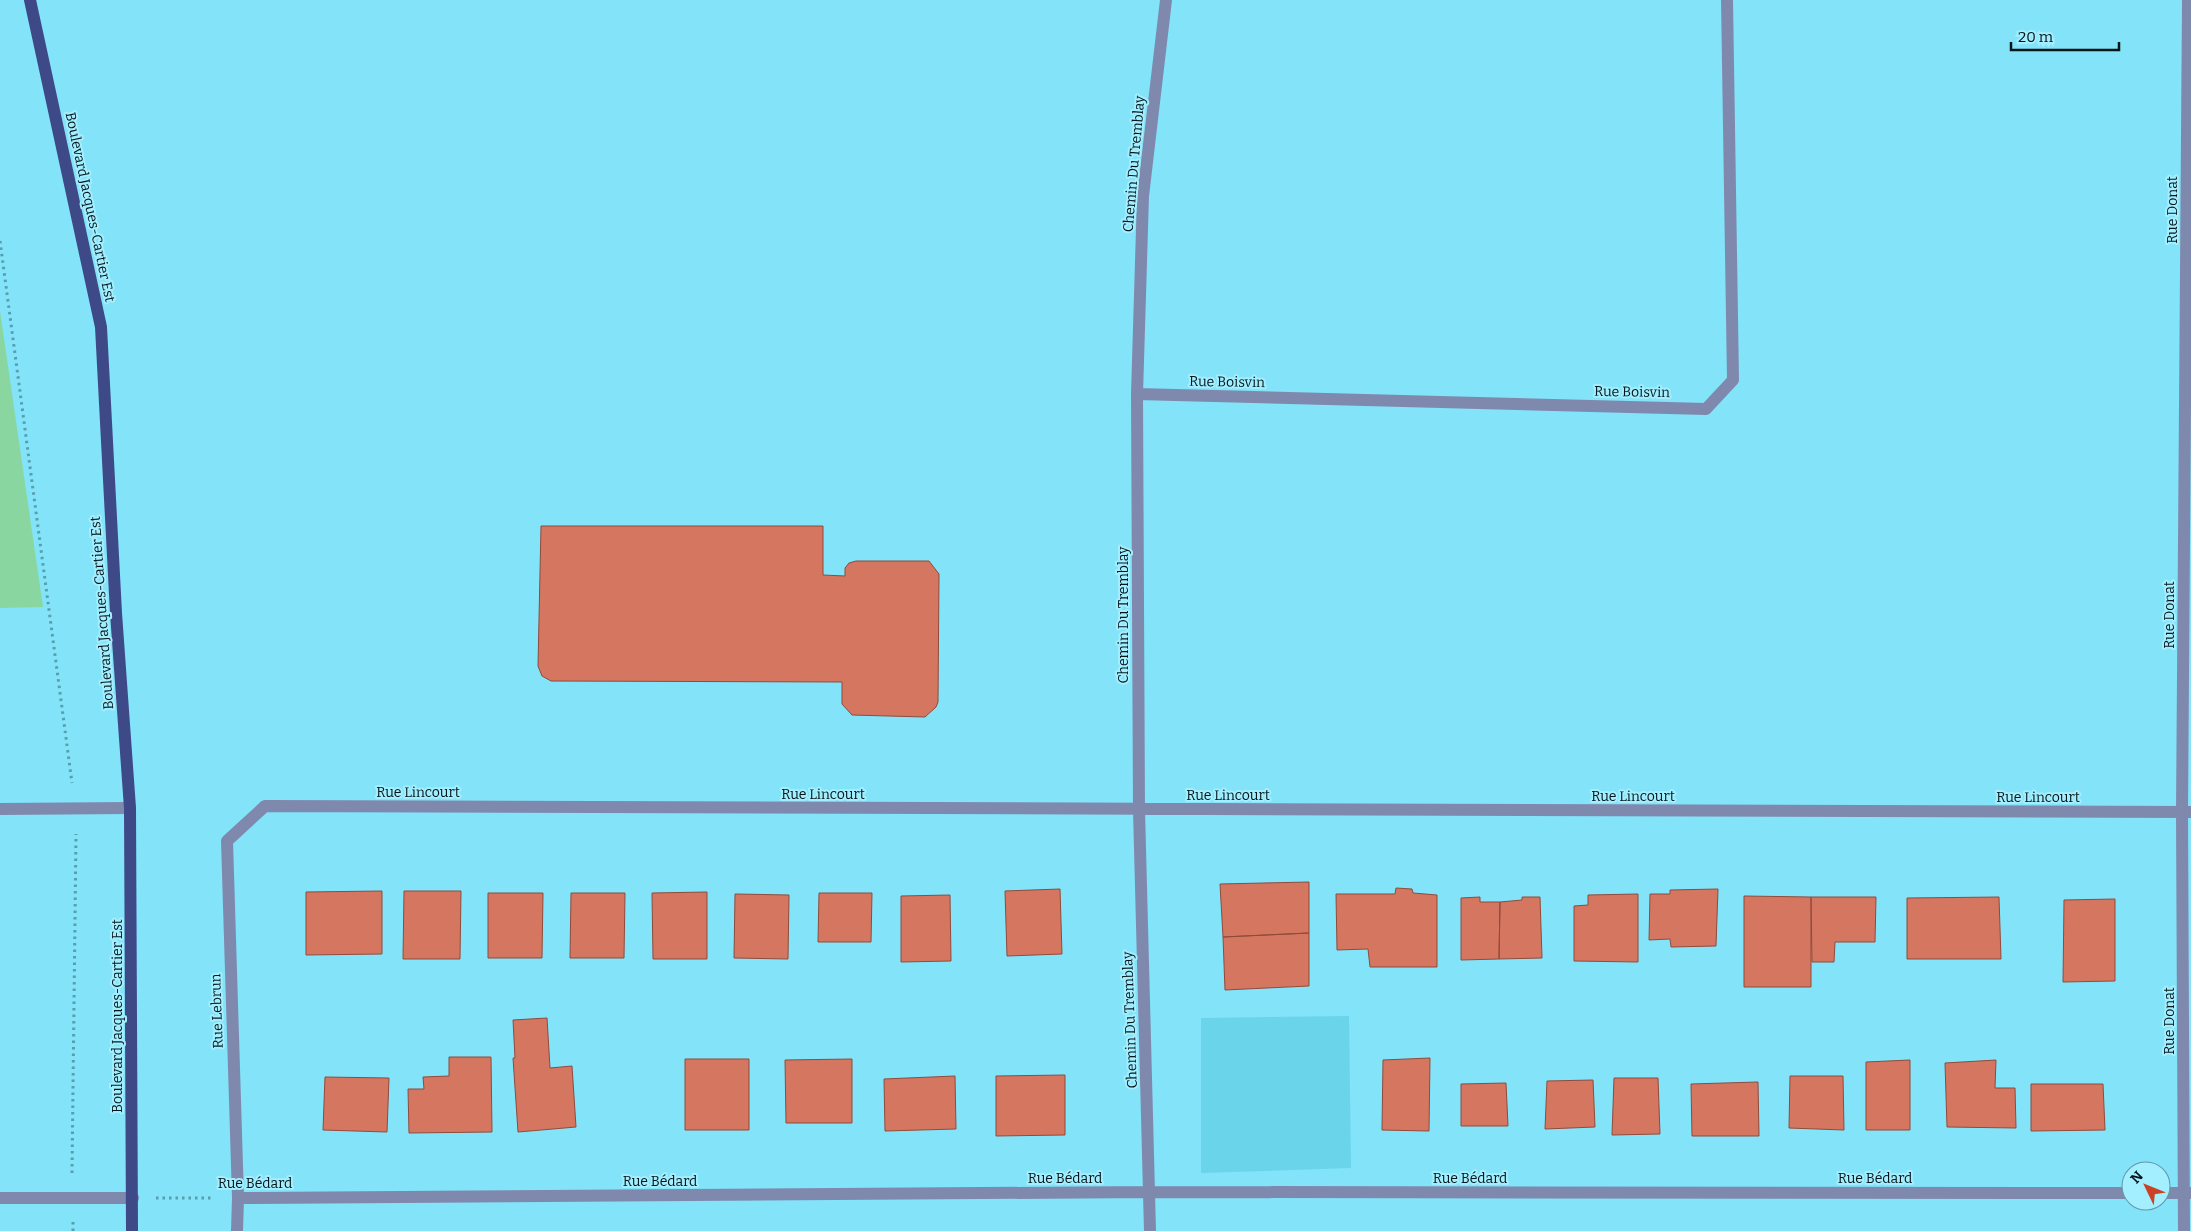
<svg xmlns="http://www.w3.org/2000/svg" width="2191" height="1231" viewBox="0 0 2191 1231" font-family="Bitter,serif">
<rect width="100%" height="100%" fill="#83e3f9"/>
<!-- built -->
<path fill="#6ad4eb" d="M 1349,1016 L 1351,1168 L 1201,1173 L 1201,1018 Z"/>
<!-- green -->
<path fill="#89d6a1" d="M 0,311 L 43,607 L 0,608 Z"/>
<!-- building -->
<path fill="#d57661" stroke="#8f4b3c" d="M 541,526 L 823,526 L 823,575 L 845,576 L 845,568 L 849,563 L 856,561 L 929,561 L 939,574 L 938,702 L 936,707 L 925,717 L 852,715 L 842,704 L 842,682 L 551,681 L 542,676 L 538,666 Z
M 1309,882 L 1309,933 L 1223,937 L 1220,884 Z
M 1396,888 L 1412,889 L 1413,893 L 1437,895 L 1437,967 L 1370,967 L 1368,949 L 1337,950 L 1336,894 L 1395,894 Z
M 1060,889 L 1062,954 L 1007,956 L 1005,891 Z
M 1718,889 L 1716,946 L 1671,947 L 1670,939 L 1649,940 L 1650,894 L 1670,894 L 1670,890 Z
M 382,891 L 382,954 L 306,955 L 306,892 Z
M 404,891 L 461,891 L 460,959 L 403,959 Z
M 707,892 L 707,959 L 653,959 L 652,893 Z
M 488,893 L 543,893 L 542,958 L 488,958 Z
M 571,893 L 625,893 L 624,958 L 570,958 Z
M 819,893 L 872,893 L 871,942 L 818,942 Z
M 735,894 L 789,895 L 788,959 L 734,958 Z
M 1638,894 L 1638,962 L 1574,961 L 1574,906 L 1588,905 L 1588,895 Z
M 950,895 L 951,961 L 901,962 L 901,896 Z
M 1744,896 L 1811,897 L 1811,987 L 1744,987 Z
M 1480,897 L 1480,902 L 1500,902 L 1499,959 L 1461,960 L 1461,898 Z
M 1522,897 L 1540,897 L 1542,958 L 1499,959 L 1500,902 L 1522,900 Z
M 1811,897 L 1876,897 L 1875,942 L 1835,942 L 1834,962 L 1812,962 Z
M 1999,897 L 2001,959 L 1907,959 L 1907,898 Z
M 2115,899 L 2115,981 L 2063,982 L 2064,900 Z
M 1309,933 L 1309,986 L 1225,990 L 1223,937 Z
M 547,1018 L 550,1068 L 572,1066 L 576,1127 L 518,1132 L 513,1058 L 515,1058 L 513,1020 Z
M 449,1057 L 491,1057 L 492,1132 L 409,1133 L 408,1089 L 424,1089 L 423,1077 L 449,1076 Z
M 1430,1058 L 1429,1131 L 1382,1130 L 1383,1060 Z
M 685,1059 L 749,1059 L 749,1130 L 685,1130 Z
M 852,1059 L 852,1123 L 786,1123 L 785,1060 Z
M 1910,1060 L 1910,1130 L 1866,1130 L 1866,1062 Z
M 1996,1060 L 1995,1088 L 2015,1088 L 2016,1128 L 1947,1127 L 1945,1063 Z
M 1065,1075 L 1065,1135 L 996,1136 L 996,1076 Z
M 955,1076 L 956,1129 L 885,1131 L 884,1079 Z
M 1790,1076 L 1843,1076 L 1844,1130 L 1789,1128 Z
M 325,1077 L 389,1078 L 387,1132 L 323,1130 Z
M 1614,1078 L 1658,1078 L 1660,1134 L 1612,1135 Z
M 1593,1080 L 1595,1127 L 1545,1129 L 1547,1081 Z
M 1758,1082 L 1759,1136 L 1692,1136 L 1691,1084 Z
M 1506,1083 L 1508,1126 L 1461,1126 L 1461,1084 Z
M 2031,1084 L 2103,1084 L 2105,1130 L 2031,1131 Z"/>
<g fill="none" stroke-linecap="round" stroke-linejoin="round">
<!-- path -->
<path stroke="#579eae" stroke-width="3" stroke-dasharray="2.5 4" stroke-linecap="butt" d="M 0,241 L 72,783
M 72,1173 L 76,834
M 156,1198 L 212,1198
M 73,1222 L 73,1231"/>
<!-- minor -->
<path stroke="#7f89ad" stroke-width="12" d="M 1137,394 L 1706,409 L 1733,380 L 1727,0
M 0,809 L 130,808
M 2161,1193 L 2191,1193
M 0,1198 L 133,1198
M 238,1198 L 1149,1192 L 2131,1193
M 237,1231 L 238,1198 L 227,841 L 265,806 L 2191,812
M 1150,1231 L 1139,810 L 1137,394 L 1143,196 L 1166,0
M 2184,1231 L 2182,812 L 2188,0"/>
<!-- major -->
<path stroke="#3e4988" stroke-width="12" d="M 30,0 L 101,327 L 116,613 L 130,808 L 132,1231"/>
</g>
<g text-anchor="middle" dominant-baseline="central" stroke-width="4" stroke-linejoin="round" paint-order="stroke">
<!-- street labels -->
<g font-size="14" fill="#02161a" stroke="#a3eeff">
<text transform="translate(1134 164) rotate(-85)">Chemin Du Tremblay</text>
<text transform="translate(90 207) rotate(78)">Boulevard Jacques-Cartier Est</text>
<text transform="translate(2172 210) rotate(-90)">Rue Donat</text>
<text transform="translate(1227 382) rotate(1)">Rue Boisvin</text>
<text transform="translate(1632 392) rotate(1)">Rue Boisvin</text>
<text transform="translate(102 613) rotate(-94)">Boulevard Jacques-Cartier Est</text>
<text transform="translate(1123 615) rotate(-90)">Chemin Du Tremblay</text>
<text transform="translate(2169 615) rotate(-90)">Rue Donat</text>
<text x="418" y="792">Rue Lincourt</text>
<text x="823" y="794">Rue Lincourt</text>
<text x="1228" y="795">Rue Lincourt</text>
<text x="1633" y="796">Rue Lincourt</text>
<text x="2038" y="797">Rue Lincourt</text>
<text transform="translate(217 1011) rotate(-92)">Rue Lebrun</text>
<text transform="translate(117 1016) rotate(-90)">Boulevard Jacques-Cartier Est</text>
<text transform="translate(1130 1020) rotate(-92)">Chemin Du Tremblay</text>
<text transform="translate(2169 1021) rotate(-90)">Rue Donat</text>
<text x="1065" y="1178">Rue Bédard</text>
<text x="1470" y="1178">Rue Bédard</text>
<text x="1875" y="1178">Rue Bédard</text>
<text x="660" y="1181">Rue Bédard</text>
<text x="255" y="1183">Rue Bédard</text>
</g>
</g>
<!-- north arrow -->
<g transform="translate(2146 1186) rotate(313)"><circle r="24" fill="#a3eeff" stroke="#6398a3"/>
<path d="M0-4L9 19L0 12L-9 19Z" fill="#cc4124"/>
<text y="-8" font-size="14" font-weight="bold" text-anchor="middle" fill="#02161a">N</text>
</g>
<!-- scale -->
<path d="M2011 42v8h108v-8" fill="none" stroke="#02161a" stroke-width="2.5"/>
<text x="2018" y="42" font-size="15" fill="#02161a" stroke="#a3eeff" stroke-width="4" paint-order="stroke">20 m</text>
</svg>
